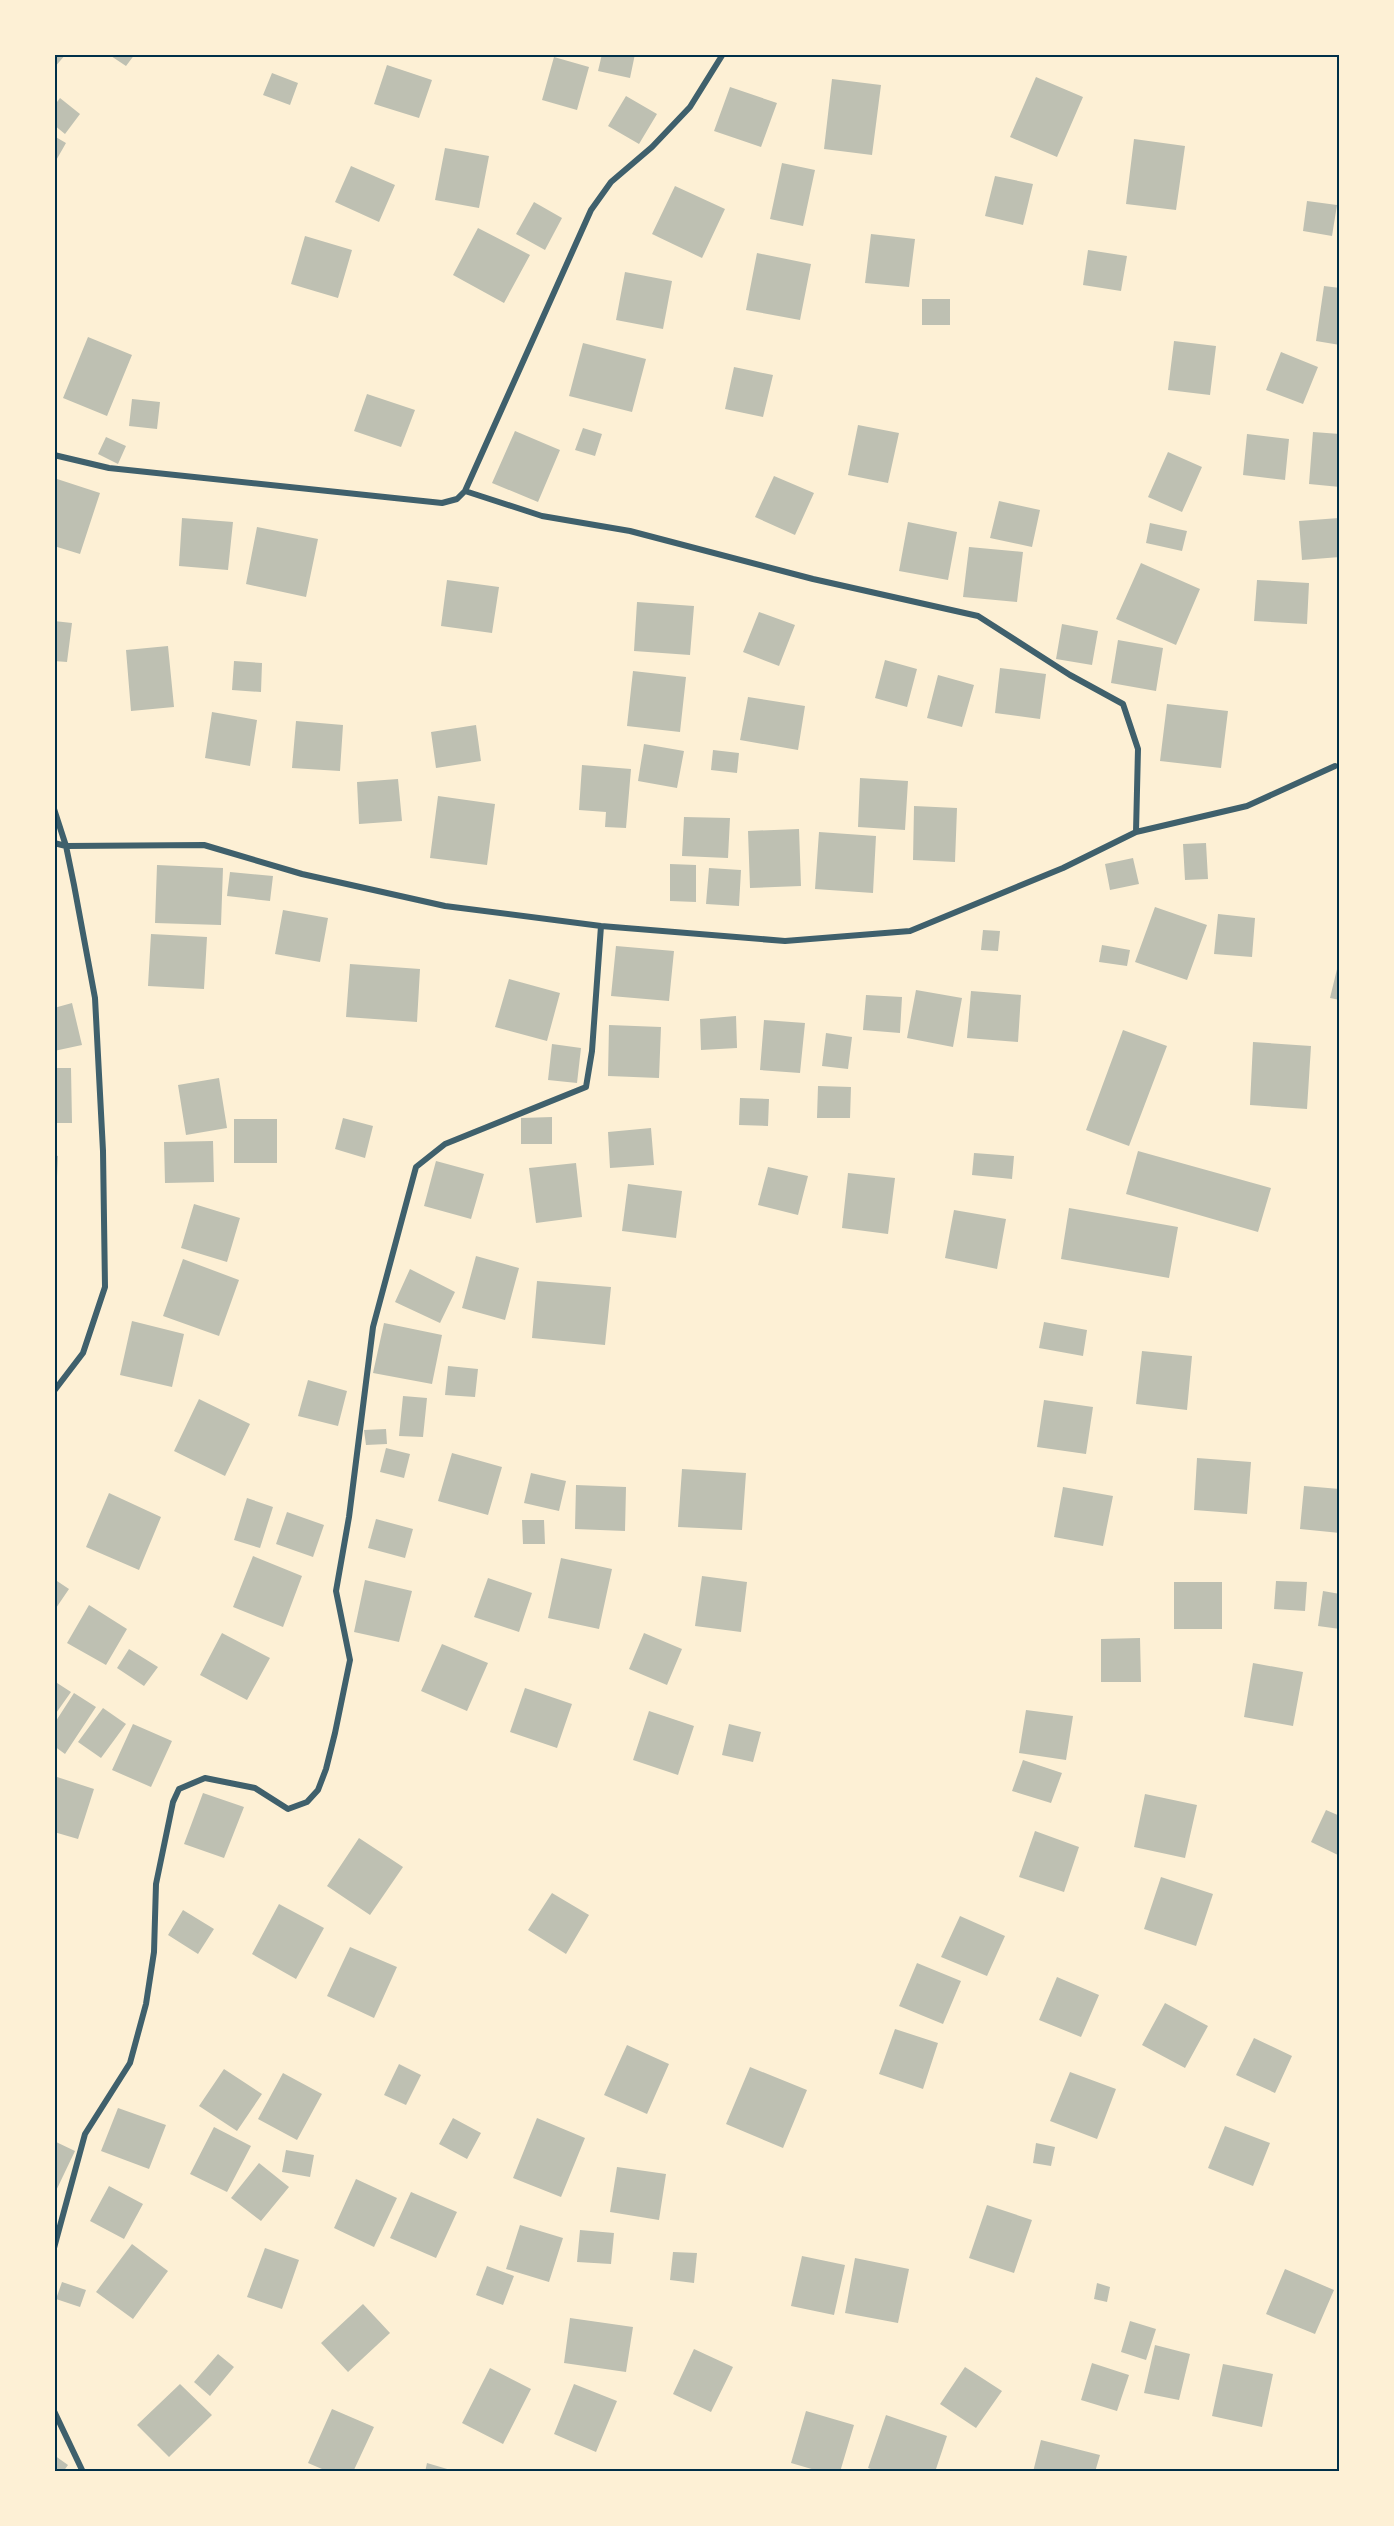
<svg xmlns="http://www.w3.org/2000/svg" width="1394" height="2526" viewBox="0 0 1394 2526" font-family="'Work Sans',sans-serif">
<rect width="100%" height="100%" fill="#fdf0d5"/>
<!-- building -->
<path fill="#bec0b2" d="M 54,54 L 66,54 L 54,68 Z
M 108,54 L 135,54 L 126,66 Z
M 602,54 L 635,54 L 630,78 L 598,71 Z
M 554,57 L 589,67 L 577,110 L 542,100 Z
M 387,65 L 432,80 L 419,118 L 374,104 Z
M 272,73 L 298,83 L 290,105 L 263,95 Z
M 1036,77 L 1083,97 L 1057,157 L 1010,137 Z
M 832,79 L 881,85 L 872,155 L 824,149 Z
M 730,87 L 777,103 L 761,147 L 714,131 Z
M 626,96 L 657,114 L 639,144 L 608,126 Z
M 60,98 L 80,114 L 65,134 L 54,125 L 54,106 Z
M 54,136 L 66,143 L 54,164 Z
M 1134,139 L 1185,146 L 1176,210 L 1126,204 Z
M 445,148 L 489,156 L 479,208 L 435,200 Z
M 782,163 L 815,170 L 803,226 L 770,219 Z
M 351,166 L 395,185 L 379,222 L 335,202 Z
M 995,176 L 1033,184 L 1023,225 L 985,216 Z
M 675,186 L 725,209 L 702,258 L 652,234 Z
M 1307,201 L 1337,205 L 1332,236 L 1303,231 Z
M 534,202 L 562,218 L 545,250 L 516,234 Z
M 478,228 L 530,255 L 504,303 L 453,275 Z
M 871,234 L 915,239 L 909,287 L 865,283 Z
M 305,236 L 352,250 L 338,298 L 291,284 Z
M 1088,250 L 1127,256 L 1121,291 L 1083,285 Z
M 757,253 L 811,264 L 800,320 L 746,310 Z
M 625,272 L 672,281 L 663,329 L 616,320 Z
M 1324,286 L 1340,288 L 1340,345 L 1316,341 Z
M 922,299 L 950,299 L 950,325 L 922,325 Z
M 88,337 L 132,355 L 107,416 L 63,398 Z
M 1174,341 L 1216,346 L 1210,395 L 1168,390 Z
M 583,343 L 646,359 L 632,412 L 569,396 Z
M 1281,352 L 1318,367 L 1303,404 L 1266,390 Z
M 734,367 L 773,375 L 763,417 L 725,409 Z
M 367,394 L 415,410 L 401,447 L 354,431 Z
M 132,399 L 160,402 L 157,429 L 129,426 Z
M 858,425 L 899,433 L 888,483 L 848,475 Z
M 583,428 L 602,434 L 595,456 L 575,450 Z
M 515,431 L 560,450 L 538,502 L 492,483 Z
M 1313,432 L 1340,434 L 1340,487 L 1309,484 Z
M 1247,434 L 1289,439 L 1285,480 L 1243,475 Z
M 106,437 L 126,446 L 118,464 L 98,454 Z
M 1168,452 L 1202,467 L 1182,512 L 1148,497 Z
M 774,476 L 814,493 L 795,535 L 755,517 Z
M 54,478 L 100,493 L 80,554 L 54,546 Z
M 999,501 L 1040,510 L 1032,547 L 990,538 Z
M 182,518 L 233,522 L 228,570 L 179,566 Z
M 1339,518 L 1340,557 L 1302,560 L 1299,521 Z
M 908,522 L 957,532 L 948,580 L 899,571 Z
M 1150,523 L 1187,531 L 1182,551 L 1146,543 Z
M 257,527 L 318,539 L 306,597 L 246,584 Z
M 969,547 L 1023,552 L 1017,602 L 963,597 Z
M 1141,563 L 1200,589 L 1176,645 L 1116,619 Z
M 447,580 L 499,587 L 492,633 L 441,626 Z
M 1257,580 L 1309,583 L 1307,624 L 1254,621 Z
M 637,602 L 694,606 L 690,655 L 634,651 Z
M 759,612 L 795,625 L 779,666 L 743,652 Z
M 54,621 L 72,623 L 67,662 L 54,661 Z
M 1062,624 L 1098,631 L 1092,665 L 1056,659 Z
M 1118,640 L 1163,648 L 1156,691 L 1111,683 Z
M 168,646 L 174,707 L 131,711 L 126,650 Z
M 885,660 L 917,669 L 907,707 L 875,698 Z
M 234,661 L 262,663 L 261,692 L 232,690 Z
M 1000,668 L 1046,674 L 1040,719 L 995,713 Z
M 633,671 L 686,677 L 680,732 L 627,726 Z
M 938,675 L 974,685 L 962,727 L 927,718 Z
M 748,697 L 805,706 L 798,750 L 740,740 Z
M 1167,704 L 1228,711 L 1221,768 L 1160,761 Z
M 212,712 L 257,720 L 250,766 L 205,758 Z
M 296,721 L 343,725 L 340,771 L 292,768 Z
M 476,725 L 481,761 L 436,768 L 431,732 Z
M 644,744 L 684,751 L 677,788 L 638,781 Z
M 713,750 L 739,753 L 737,773 L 711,770 Z
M 582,765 L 631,769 L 626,828 L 605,827 L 606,812 L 579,810 Z
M 860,778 L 908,781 L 905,830 L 858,827 Z
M 398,779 L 402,821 L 359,824 L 357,782 Z
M 438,796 L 495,804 L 487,865 L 430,858 Z
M 914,806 L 957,808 L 955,862 L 913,860 Z
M 684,817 L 730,818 L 728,858 L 682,856 Z
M 799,829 L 801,886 L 750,888 L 748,831 Z
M 819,832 L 876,836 L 873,893 L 815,889 Z
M 1206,843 L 1208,879 L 1185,880 L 1183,844 Z
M 1133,858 L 1139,884 L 1110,890 L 1105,864 Z
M 670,864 L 696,865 L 696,902 L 670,901 Z
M 157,865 L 223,868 L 221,925 L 155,923 Z
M 709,868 L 741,870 L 739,906 L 706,904 Z
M 230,872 L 273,876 L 270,901 L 227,896 Z
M 1155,907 L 1207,925 L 1187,980 L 1135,962 Z
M 283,910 L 328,918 L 320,962 L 275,954 Z
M 1218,914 L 1255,918 L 1252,957 L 1214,954 Z
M 983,930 L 1000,931 L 998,951 L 981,950 Z
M 151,934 L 207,937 L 204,989 L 148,986 Z
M 1102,945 L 1130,950 L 1127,966 L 1099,962 Z
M 616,946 L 674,951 L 669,1001 L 611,996 Z
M 1339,961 L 1340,961 L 1340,1000 L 1330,998 Z
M 350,964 L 420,969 L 417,1022 L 346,1017 Z
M 509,979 L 560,993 L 547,1041 L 495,1027 Z
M 916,990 L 962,998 L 953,1047 L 907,1038 Z
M 971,991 L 1021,995 L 1018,1042 L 967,1038 Z
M 866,995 L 902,997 L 900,1033 L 863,1030 Z
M 72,1003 L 82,1045 L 54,1051 L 54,1008 Z
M 736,1016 L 737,1048 L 701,1050 L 700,1019 Z
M 764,1020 L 805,1023 L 800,1073 L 760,1070 Z
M 609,1025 L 661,1027 L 659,1078 L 608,1076 Z
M 1123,1030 L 1167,1046 L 1129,1146 L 1086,1130 Z
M 826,1033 L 852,1037 L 848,1069 L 822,1066 Z
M 1253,1042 L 1311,1046 L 1307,1109 L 1250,1105 Z
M 552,1044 L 581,1048 L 577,1083 L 548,1080 Z
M 54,1068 L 71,1068 L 72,1123 L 54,1123 Z
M 219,1078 L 227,1128 L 186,1135 L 178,1085 Z
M 818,1086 L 851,1087 L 850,1118 L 817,1118 Z
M 740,1098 L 769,1099 L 768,1126 L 739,1125 Z
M 552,1117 L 552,1144 L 521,1144 L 521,1118 Z
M 343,1118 L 373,1126 L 365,1158 L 335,1149 Z
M 234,1119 L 277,1119 L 277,1163 L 234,1163 Z
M 651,1128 L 654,1165 L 610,1168 L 608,1132 Z
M 213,1141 L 214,1182 L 165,1183 L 164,1142 Z
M 1138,1151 L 1271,1188 L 1258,1232 L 1126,1194 Z
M 974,1153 L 1014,1156 L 1012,1179 L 972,1175 Z
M 54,1155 L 58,1156 L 56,1198 L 54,1198 Z
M 436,1161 L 484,1174 L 471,1219 L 424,1206 Z
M 576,1163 L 582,1217 L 536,1223 L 529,1168 Z
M 768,1167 L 808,1176 L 798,1215 L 758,1205 Z
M 848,1173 L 895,1178 L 888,1234 L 842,1228 Z
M 628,1184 L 682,1191 L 676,1238 L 622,1231 Z
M 194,1204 L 240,1218 L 227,1262 L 181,1248 Z
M 1069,1208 L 1178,1227 L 1169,1278 L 1061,1259 Z
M 954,1210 L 1006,1219 L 997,1269 L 945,1258 Z
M 476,1256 L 519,1268 L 505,1320 L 462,1308 Z
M 183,1259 L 239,1280 L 219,1336 L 163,1316 Z
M 410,1269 L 455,1292 L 440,1323 L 395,1302 Z
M 537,1281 L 611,1287 L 605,1345 L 532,1338 Z
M 132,1321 L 184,1334 L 172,1387 L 120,1375 Z
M 1044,1322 L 1087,1330 L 1083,1356 L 1039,1348 Z
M 384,1323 L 442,1335 L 432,1384 L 373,1373 Z
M 1142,1351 L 1192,1356 L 1187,1410 L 1136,1404 Z
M 448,1366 L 478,1369 L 475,1397 L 445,1395 Z
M 308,1380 L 347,1391 L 338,1426 L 298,1416 Z
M 403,1396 L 427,1398 L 423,1437 L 399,1436 Z
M 199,1399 L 250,1424 L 225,1476 L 174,1451 Z
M 1044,1400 L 1093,1407 L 1086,1454 L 1037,1447 Z
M 386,1429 L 387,1444 L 366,1445 L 364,1430 Z
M 386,1448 L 410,1454 L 404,1478 L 380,1472 Z
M 452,1453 L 502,1467 L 488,1515 L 438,1501 Z
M 1197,1458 L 1251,1462 L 1247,1514 L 1194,1510 Z
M 682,1469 L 746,1473 L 742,1530 L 678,1527 Z
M 531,1473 L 566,1481 L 559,1511 L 524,1503 Z
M 576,1485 L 626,1487 L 625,1531 L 575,1529 Z
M 1304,1486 L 1340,1489 L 1340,1533 L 1300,1529 Z
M 1063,1487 L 1113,1496 L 1103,1546 L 1054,1537 Z
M 109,1493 L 161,1517 L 139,1570 L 86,1547 Z
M 247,1498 L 273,1507 L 260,1548 L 234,1540 Z
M 287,1512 L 324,1525 L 313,1557 L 276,1544 Z
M 376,1519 L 413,1529 L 405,1558 L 368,1548 Z
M 522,1520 L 544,1520 L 545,1544 L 523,1544 Z
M 253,1556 L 302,1576 L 283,1627 L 233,1607 Z
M 561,1558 L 612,1569 L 599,1629 L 548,1618 Z
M 702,1576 L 747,1582 L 741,1632 L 695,1626 Z
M 488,1578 L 532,1593 L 519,1632 L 474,1617 Z
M 54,1579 L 69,1589 L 54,1611 Z
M 365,1580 L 412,1591 L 399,1642 L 354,1632 Z
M 1276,1581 L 1307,1582 L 1305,1611 L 1274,1609 Z
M 1174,1582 L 1222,1582 L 1222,1629 L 1174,1629 Z
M 1323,1591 L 1340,1594 L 1340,1629 L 1318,1626 Z
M 89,1605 L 127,1629 L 106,1665 L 67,1643 Z
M 222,1633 L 270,1658 L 247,1700 L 200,1675 Z
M 644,1633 L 682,1649 L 667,1685 L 629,1669 Z
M 1140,1638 L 1141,1682 L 1101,1682 L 1101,1639 Z
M 442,1644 L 488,1663 L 467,1711 L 421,1691 Z
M 129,1649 L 158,1667 L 144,1686 L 117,1668 Z
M 1253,1663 L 1303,1672 L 1293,1726 L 1244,1717 Z
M 54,1681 L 71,1692 L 54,1716 Z
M 525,1688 L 572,1704 L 557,1748 L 510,1732 Z
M 74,1693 L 96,1707 L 65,1754 L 54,1746 L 54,1724 Z
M 103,1708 L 126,1724 L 101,1758 L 78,1742 Z
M 1026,1710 L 1073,1716 L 1066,1760 L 1019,1753 Z
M 649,1711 L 694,1726 L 678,1775 L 633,1760 Z
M 133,1724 L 172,1741 L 151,1787 L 112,1770 Z
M 729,1724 L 761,1732 L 753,1762 L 722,1755 Z
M 1023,1760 L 1062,1773 L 1051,1803 L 1012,1791 Z
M 54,1776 L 94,1789 L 78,1839 L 54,1832 Z
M 203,1793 L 244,1807 L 224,1858 L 184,1844 Z
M 1145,1794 L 1197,1805 L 1185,1858 L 1134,1847 Z
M 1326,1810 L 1340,1816 L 1340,1856 L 1311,1842 Z
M 1035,1831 L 1079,1847 L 1064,1892 L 1019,1877 Z
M 359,1838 L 403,1867 L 370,1915 L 327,1886 Z
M 1161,1877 L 1213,1894 L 1196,1946 L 1144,1929 Z
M 552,1893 L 589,1915 L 566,1954 L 528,1930 Z
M 279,1904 L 324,1928 L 296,1979 L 252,1954 Z
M 183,1910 L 214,1929 L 198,1954 L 168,1935 Z
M 960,1916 L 1005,1936 L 987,1976 L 941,1957 Z
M 350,1947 L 397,1967 L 374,2018 L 327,1996 Z
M 917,1963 L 961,1981 L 943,2024 L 899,2006 Z
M 1057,1977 L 1099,1995 L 1081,2037 L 1039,2020 Z
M 1165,2003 L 1208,2026 L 1185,2068 L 1142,2045 Z
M 895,2029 L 938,2043 L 923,2089 L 879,2074 Z
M 1254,2038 L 1292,2056 L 1275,2093 L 1236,2075 Z
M 627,2045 L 669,2064 L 647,2114 L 604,2095 Z
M 399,2064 L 421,2075 L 406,2105 L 384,2095 Z
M 750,2067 L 807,2090 L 783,2148 L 726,2124 Z
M 224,2069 L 262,2094 L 237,2131 L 199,2106 Z
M 1070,2072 L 1116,2089 L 1097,2139 L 1050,2121 Z
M 283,2073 L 322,2094 L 297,2140 L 258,2119 Z
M 118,2108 L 166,2125 L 149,2169 L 101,2151 Z
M 453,2118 L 481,2133 L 467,2159 L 439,2144 Z
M 537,2118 L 585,2138 L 561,2197 L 513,2178 Z
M 1225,2126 L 1270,2143 L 1253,2186 L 1208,2168 Z
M 214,2127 L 251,2146 L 227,2192 L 190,2174 Z
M 54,2141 L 75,2151 L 54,2195 Z
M 1036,2143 L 1055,2147 L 1051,2166 L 1033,2163 Z
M 286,2150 L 314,2155 L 310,2177 L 282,2172 Z
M 259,2163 L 289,2187 L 261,2221 L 231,2198 Z
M 617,2167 L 666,2174 L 659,2220 L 610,2212 Z
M 356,2179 L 397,2198 L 374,2247 L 334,2228 Z
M 109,2186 L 143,2204 L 124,2239 L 90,2221 Z
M 411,2192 L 457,2212 L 436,2258 L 390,2238 Z
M 987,2205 L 1032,2220 L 1014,2273 L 969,2258 Z
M 520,2225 L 563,2238 L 549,2282 L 506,2269 Z
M 580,2230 L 614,2233 L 611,2264 L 577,2262 Z
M 132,2244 L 168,2271 L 133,2319 L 96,2292 Z
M 265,2248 L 299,2260 L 282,2309 L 247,2297 Z
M 673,2252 L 697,2253 L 694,2283 L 670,2280 Z
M 802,2256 L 845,2265 L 834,2315 L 791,2306 Z
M 855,2258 L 909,2269 L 898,2323 L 845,2313 Z
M 487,2266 L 514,2276 L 503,2305 L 476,2295 Z
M 1285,2269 L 1334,2290 L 1315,2334 L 1266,2314 Z
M 62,2282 L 86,2290 L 80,2307 L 56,2299 Z
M 1097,2283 L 1110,2287 L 1107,2302 L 1094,2299 Z
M 363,2304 L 390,2333 L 348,2372 L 321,2343 Z
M 570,2318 L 633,2327 L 626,2372 L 564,2363 Z
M 1130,2321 L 1156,2329 L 1146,2360 L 1121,2352 Z
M 1155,2345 L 1190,2354 L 1179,2400 L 1144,2393 Z
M 694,2349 L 733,2367 L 711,2412 L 673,2394 Z
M 218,2354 L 234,2367 L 210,2396 L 194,2382 Z
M 1092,2363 L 1129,2375 L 1117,2411 L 1081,2400 Z
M 1223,2364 L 1273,2374 L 1262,2427 L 1212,2416 Z
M 965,2367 L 1002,2391 L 976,2428 L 940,2404 Z
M 490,2368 L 531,2389 L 503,2444 L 462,2423 Z
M 180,2384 L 212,2415 L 169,2457 L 137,2425 Z
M 574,2384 L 617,2401 L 596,2452 L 554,2434 Z
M 332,2409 L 374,2427 L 353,2472 L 329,2472 L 308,2463 Z
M 806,2411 L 854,2425 L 840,2472 L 822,2472 L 791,2463 Z
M 886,2415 L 947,2436 L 935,2472 L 879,2472 L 868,2468 Z
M 1041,2440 L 1100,2455 L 1095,2472 L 1033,2472 Z
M 54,2455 L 68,2465 L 63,2472 L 54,2472 Z
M 427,2463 L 454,2471 L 454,2472 L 425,2472 Z"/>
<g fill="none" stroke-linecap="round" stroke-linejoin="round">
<!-- minor -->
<path stroke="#3f606c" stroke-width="6" d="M 54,455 L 109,468 L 442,503 L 457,499 L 465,491 L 591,210 L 611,182 L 652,147 L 690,107 L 723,54
M 465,491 L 542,516 L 630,531 L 813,579 L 978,616 L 1070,675 L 1123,704 L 1138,749 L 1136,832
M 54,809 L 66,846 L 74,885 L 95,998 L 103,1151 L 105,1287 L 83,1353 L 54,1391
M 54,843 L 66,846 L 204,845 L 302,874 L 445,906 L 601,926 L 785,941 L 910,931 L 1063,868 L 1136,832 L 1247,806 L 1335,766
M 54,2248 L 85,2134 L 130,2063 L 146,2004 L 154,1952 L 156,1884 L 173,1802 L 179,1789 L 205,1778 L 255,1788 L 288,1809 L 307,1802 L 318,1790 L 326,1769 L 335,1733 L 350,1660 L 336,1591 L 349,1517 L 373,1327 L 416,1167 L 445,1144 L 586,1087 L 592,1051 L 601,926
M 54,2411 L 83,2472"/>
</g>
<!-- border -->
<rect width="1394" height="2526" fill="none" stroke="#fdf0d5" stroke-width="111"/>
<rect x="56" y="56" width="1282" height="2414" fill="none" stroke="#003049" stroke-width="2"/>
</svg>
